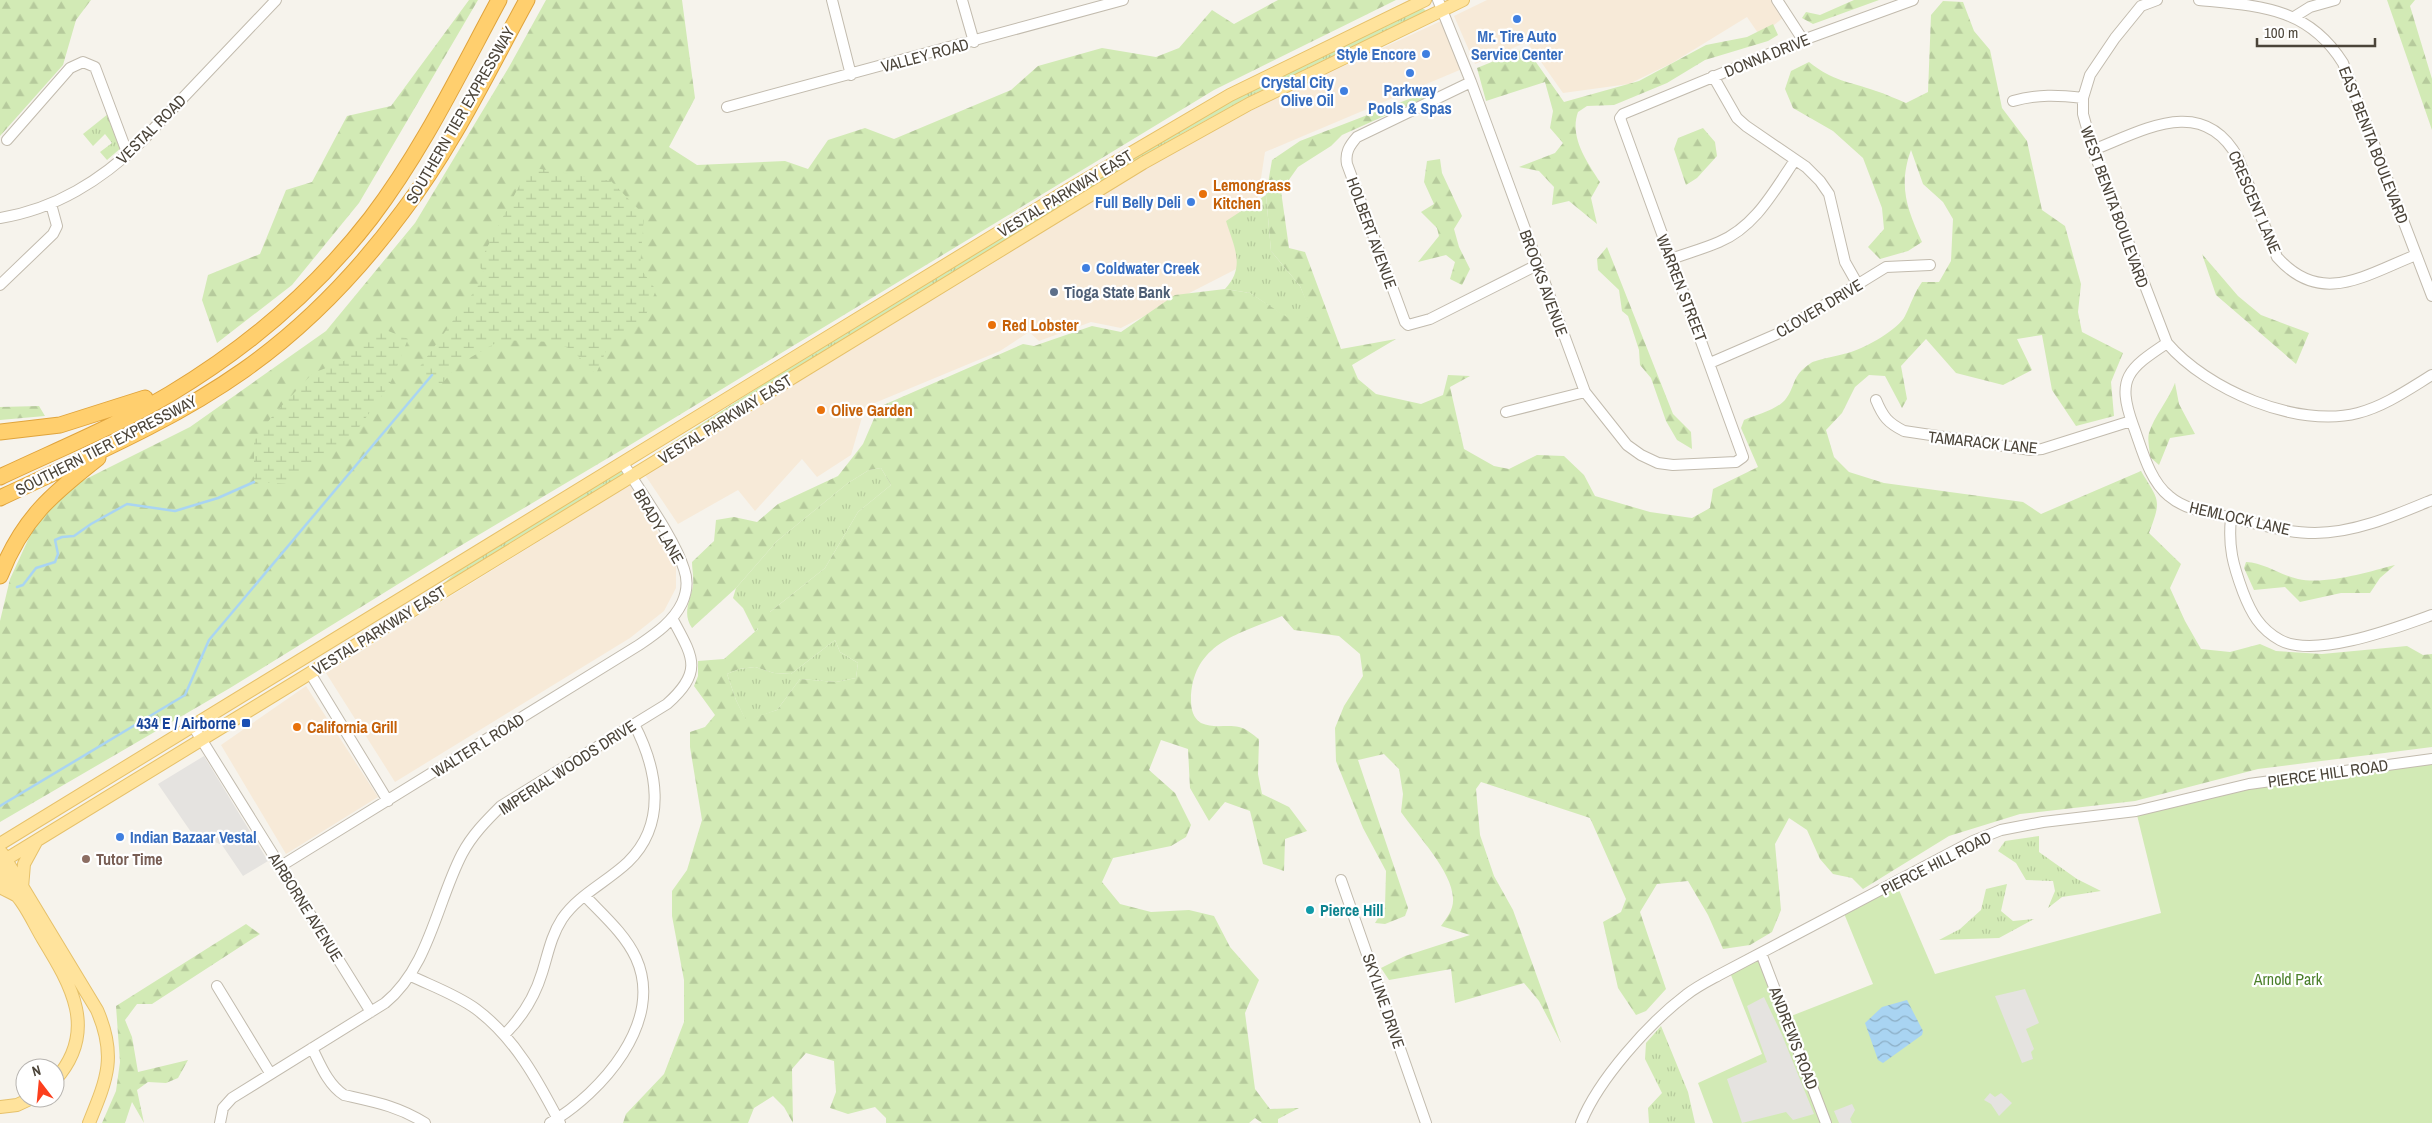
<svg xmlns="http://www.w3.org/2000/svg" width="2432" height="1123" viewBox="0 0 2432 1123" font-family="'Archivo Narrow',sans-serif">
<defs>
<pattern id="grass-tufts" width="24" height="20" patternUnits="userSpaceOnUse" patternTransform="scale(1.25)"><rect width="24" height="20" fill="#d2eab5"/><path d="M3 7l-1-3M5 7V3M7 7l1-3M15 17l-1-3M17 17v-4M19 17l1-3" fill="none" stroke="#b6ca9c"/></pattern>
<pattern id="forest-firs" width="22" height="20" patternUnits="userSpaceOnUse" patternTransform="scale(1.25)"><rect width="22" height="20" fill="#d2eab5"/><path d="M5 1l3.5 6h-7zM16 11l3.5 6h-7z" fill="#b6ca9c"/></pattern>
<pattern id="wetland-marsh" width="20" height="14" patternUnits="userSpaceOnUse" patternTransform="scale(1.25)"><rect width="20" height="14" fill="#d2eab5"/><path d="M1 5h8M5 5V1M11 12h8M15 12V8" fill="none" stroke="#b6ca9c"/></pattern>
<pattern id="water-waves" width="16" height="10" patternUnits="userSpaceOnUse" patternTransform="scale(1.25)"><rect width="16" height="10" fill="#a9d4f2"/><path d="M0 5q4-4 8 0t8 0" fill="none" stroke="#8caec5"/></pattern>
</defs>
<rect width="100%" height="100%" fill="#f6f3ec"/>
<!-- commercial -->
<path fill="#f7ead8" d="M 1487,0 L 1773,0 L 1784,17 L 1760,36 L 1747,17 L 1672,63 L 1629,84 L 1563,93 L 1527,42 L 1475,64 L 1454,16 Z
M 1441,21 L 1462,69 L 1265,152 L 1248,263 L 1121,328 L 1091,322 L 1039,341 L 1029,332 L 1000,351 L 865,407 L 851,455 L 817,477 L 802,459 L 755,511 L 738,490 L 678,524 L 645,475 L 992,264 L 1142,169 L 1281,95 Z
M 630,485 L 676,563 L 676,588 L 664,611 L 630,638 L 395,782 L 326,673 Z
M 306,686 L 378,797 L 286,854 L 221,745 Z"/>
<!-- grass -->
<path fill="url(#grass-tufts)" d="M 1417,9 L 1424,9 L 1426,11 L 1256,93 L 1183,133 L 641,463 L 765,383 L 1013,229 L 1196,120 L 1260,86 Z
M 108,114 L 122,147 L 107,160 L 100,152 L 112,143 L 105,134 L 93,146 L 83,134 Z
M 1266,195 L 1271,251 L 1300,286 L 1312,314 L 1299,326 L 1250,293 L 1225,289 C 1246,267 1234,247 1226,221 Z
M 881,468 L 891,485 L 858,512 L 825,568 L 770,612 L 755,632 L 743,608 L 733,598 L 736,588 L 777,541 L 848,483 L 869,470 Z
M 621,469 L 625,473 L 443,584 L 464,565 Z
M 835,640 L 840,652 L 858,663 L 856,678 L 836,682 L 800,679 L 777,710 L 746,721 L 736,700 L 727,674 L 739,669 L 755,667 L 774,673 L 791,674 Z
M 2039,836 L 2039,852 L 2077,879 L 2101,891 L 2062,897 L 2048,908 L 2055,891 L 2053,881 L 2026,880 L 2016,863 L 1998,851 L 2005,841 Z
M 2007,884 L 2001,911 L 2013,921 L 2034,919 L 1999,938 L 1939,940 L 1960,929 L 1981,910 L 1986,889 Z
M 1661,1026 L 1688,1092 L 1695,1123 L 1649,1123 L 1648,1108 L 1662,1093 L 1645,1059 L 1646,1043 Z"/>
<!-- forest -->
<path fill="url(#forest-firs)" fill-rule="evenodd" d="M 0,0 L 91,0 L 76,20 L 63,65 L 0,136 Z
M 469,0 L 478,0 L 359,203 L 292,285 L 217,343 L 202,300 L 208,275 L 260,254 L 286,190 L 312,182 L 347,116 L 391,106 Z
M 546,0 L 682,0 L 695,98 L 669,147 L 697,165 L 785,161 L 808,169 L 828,140 L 865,128 L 894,139 L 1011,90 L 1038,66 L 1102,48 L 1156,57 L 1179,48 L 1212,10 L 1234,24 L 1278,0 L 1396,0 L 1214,90 L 630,445 L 450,552 L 230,688 L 0,822 L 0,621 L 10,579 L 33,529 L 50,505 L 82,481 L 190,427 L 326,331 L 415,223 L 509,67 Z
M 1854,0 L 1879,0 L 1813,24 L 1802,18 L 1806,12 L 1820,15 Z
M 2387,0 L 2415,0 L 2410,6 L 2432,79 L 2432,130 Z
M 1943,1 L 1963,2 L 1974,31 L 1990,50 L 2002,108 L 2027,141 L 2042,210 L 2065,226 L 2081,284 L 2078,312 L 2082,332 L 2123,353 L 2111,382 L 2114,416 L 2076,426 L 2052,390 L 2042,335 L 2017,339 L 2032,370 L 2003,385 L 1956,373 L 1926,339 L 1901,366 L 1907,399 L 1902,408 L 1885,376 L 1869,375 L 1855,387 L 1842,413 L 1826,430 L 1834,457 L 1849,472 L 1884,483 L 2023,502 L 2041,514 L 2141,471 C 2159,501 2162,499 2149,533 L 2181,564 L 2170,588 L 2185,621 L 2201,649 L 2230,652 L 2260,644 L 2276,651 L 2322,654 L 2407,646 L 2423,655 L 2432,654 L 2432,747 L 2258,769 L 2135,801 L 2020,814 L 1949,836 L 1863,889 L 1852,878 L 1833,874 L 1820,859 L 1807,830 L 1789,818 L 1775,844 L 1781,910 L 1772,932 L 1750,945 L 1723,949 L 1708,915 L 1688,881 L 1657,884 L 1640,912 L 1666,989 L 1646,1011 L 1636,1015 L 1618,988 L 1603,922 L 1621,912 L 1626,899 L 1590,818 L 1481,782 L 1476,789 L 1480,835 L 1494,876 L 1513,910 L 1561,1043 L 1539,1001 L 1524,983 L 1455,1003 L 1451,969 L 1389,980 L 1381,968 L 1405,956 L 1470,935 L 1441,926 C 1447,918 1454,909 1453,898 C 1452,871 1417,835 1401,812 L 1403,794 L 1399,769 L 1384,754 L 1358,760 L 1408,908 L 1405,916 L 1385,924 L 1375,923 L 1385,907 L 1386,871 L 1363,828 L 1336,761 L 1335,728 L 1344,706 L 1363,676 L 1360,654 L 1339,636 L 1294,630 L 1282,616 C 1239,634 1192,643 1191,700 C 1191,709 1193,718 1201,723 C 1214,729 1227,724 1239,727 C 1246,728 1253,735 1259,739 L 1258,774 L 1262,794 L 1289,807 L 1307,831 L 1285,839 L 1284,871 L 1263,864 L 1250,811 L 1225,802 L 1209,821 L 1190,788 L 1188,749 L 1161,740 L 1149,770 L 1175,793 L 1191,825 L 1186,837 L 1171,846 L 1113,858 L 1102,882 L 1120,904 L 1151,912 L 1189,910 L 1214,916 L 1230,947 L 1259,980 L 1245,1013 L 1255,1089 L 1270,1109 L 1299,1108 L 1278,1119 L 1278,1123 L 1262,1123 L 1255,1118 L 1249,1123 L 886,1123 L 886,1118 L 875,1107 L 848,1114 L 830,1108 L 836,1092 L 834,1061 L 806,1053 L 792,1069 L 793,1123 L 784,1107 L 773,1096 L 754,1108 L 748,1123 L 623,1123 L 626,1114 L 664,1074 L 684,1022 L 684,980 L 672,916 L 672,891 L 687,870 L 702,820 L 690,747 L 690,732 L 705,727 L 715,715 L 694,686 L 698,676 L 698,661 L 724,659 L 758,629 L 755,609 L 770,612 L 825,568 L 858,512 L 891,485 L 881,468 L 869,470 L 848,483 L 777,541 L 736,588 L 692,628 C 682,613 690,602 693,586 C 694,578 692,569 692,562 L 714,541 L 716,520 L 734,517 L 757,522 L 778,504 L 838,476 L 863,444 L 879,407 L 1023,344 L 1034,346 L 1092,326 L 1121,332 L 1175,295 L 1225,289 L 1250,293 L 1299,325 L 1311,314 L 1300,286 L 1271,251 L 1266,195 L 1272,160 L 1300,141 L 1422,94 L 1431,95 L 1342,135 L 1331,146 L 1298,167 L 1281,191 L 1289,248 L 1305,252 L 1341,349 L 1396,339 L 1352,365 L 1358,379 L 1376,394 L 1421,404 L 1443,395 L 1448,375 L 1470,376 L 1450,387 L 1464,449 L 1494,466 L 1509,469 L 1537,455 L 1564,456 L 1584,475 L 1595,496 L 1650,512 L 1692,518 L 1710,508 L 1713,489 L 1758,467 L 1741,428 L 1744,420 C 1756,415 1776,410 1785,400 C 1797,385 1790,377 1811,363 C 1814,360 1843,355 1851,352 C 1865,348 1899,329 1905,316 C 1911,304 1914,293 1922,282 L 1939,282 L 1951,261 L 1953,219 L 1943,202 L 1923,184 L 1911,150 C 1898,186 1907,209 1922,242 L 1908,251 L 1880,259 L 1868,247 L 1884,229 L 1882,208 L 1863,158 L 1833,131 L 1793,108 L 1785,89 L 1791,71 L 1809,62 C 1834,82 1848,81 1876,91 C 1886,94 1896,99 1906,103 L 1928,92 L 1931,15 ZM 835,640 L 840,652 L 858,663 L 856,678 L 836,682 L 800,679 L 777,710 L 746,720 L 736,700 L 727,674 L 739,669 L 755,667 L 774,673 L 791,674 Z
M 1773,24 L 1778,35 L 1768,41 L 1705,60 L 1667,83 L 1614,105 L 1587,106 L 1578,112 C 1569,137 1587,162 1600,182 L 1591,198 L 1597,224 L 1569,201 L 1552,205 L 1554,187 L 1539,171 L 1519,167 L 1555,153 L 1563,143 L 1550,128 L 1553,111 L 1545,82 L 1486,101 L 1477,68 L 1526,48 L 1564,102 L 1639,81 L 1706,45 L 1747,37 Z
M 1703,128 L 1715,142 L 1717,156 L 1697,178 L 1686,185 L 1674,149 L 1678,138 Z
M 1440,159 L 1442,173 L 1462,216 L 1454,229 L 1459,247 L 1470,269 L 1462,285 L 1450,279 L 1455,262 L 1446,255 L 1418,262 L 1439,236 L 1437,228 L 1421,212 L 1434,204 L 1424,182 L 1427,161 Z
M 1607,247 L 1673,414 L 1691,432 L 1692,449 L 1677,440 L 1666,421 L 1651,378 L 1640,365 L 1639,350 L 1628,316 L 1622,311 L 1619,290 L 1598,270 L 1597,259 Z
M 2202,254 L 2238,296 L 2261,315 L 2309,333 L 2296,364 L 2216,295 Z
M 2175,383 L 2179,404 L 2195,434 L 2170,438 L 2159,465 L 2150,457 C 2150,450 2147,440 2149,433 C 2154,416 2168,401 2175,383 Z
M 39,406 L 45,416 L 0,420 L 0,407 Z
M 2246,562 C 2265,563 2280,575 2298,579 C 2326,585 2368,572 2395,565 L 2380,578 L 2370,593 L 2341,593 L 2300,602 L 2285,587 L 2254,590 L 2244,568 Z
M 246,924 L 260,934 L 152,1004 L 137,1004 L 125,1020 L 132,1037 L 138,1072 L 188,1060 L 178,1078 L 166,1083 L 148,1082 L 137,1090 L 144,1123 L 132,1102 L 125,1123 L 102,1123 L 116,1091 L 120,1062 L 116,1006 Z"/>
<!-- wetland -->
<path fill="url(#wetland-marsh)" d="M 529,167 L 611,181 L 644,215 L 640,268 L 656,290 L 643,322 L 609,344 L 596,374 L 571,349 L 553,342 L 501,340 L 459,364 L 439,387 L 416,372 L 486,275 L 478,265 Z
M 381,328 L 408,339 L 390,384 L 352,437 L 290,484 L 254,482 L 254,440 L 274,414 L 313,373 L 344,361 Z"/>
<!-- park -->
<path fill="#d2eab5" d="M 2432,759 L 2432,1123 L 1713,1123 L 1698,1083 L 1762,1054 L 1729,970 L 1761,953 L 1786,1018 L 1873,984 L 1843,911 L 1896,883 L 1935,974 L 2161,913 L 2136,811 L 2249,784 Z"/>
<!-- parking -->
<path fill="#e5e3e0" d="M 204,756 L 268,861 L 243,876 L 222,845 L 191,832 L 158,784 Z
M 2025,989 L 2039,1023 L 2026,1029 L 2034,1049 L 2031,1052 L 2033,1059 L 2022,1063 L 1995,996 Z
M 1764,997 L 1782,1035 L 1814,1114 L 1793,1120 L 1786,1112 L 1742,1123 L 1727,1079 L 1767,1062 L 1747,1006 Z
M 1990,1093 L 1995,1097 L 2001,1093 L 2012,1103 L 1999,1116 L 1991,1104 L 1984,1100 Z
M 1852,1104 L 1855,1110 L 1850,1119 L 1852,1123 L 1839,1123 L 1834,1111 Z"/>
<!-- water -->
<path fill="url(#water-waves)" d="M 1907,1000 L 1923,1031 L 1922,1035 L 1883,1063 L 1878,1060 L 1865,1023 L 1882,1007 Z"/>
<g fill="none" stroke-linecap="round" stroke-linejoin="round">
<!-- stream -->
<path stroke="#a9d4f2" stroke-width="2.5" d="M 17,587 L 23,585 L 36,568 L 55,562 L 58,554 L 55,540 L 62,537 L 74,536 L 91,524 L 127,504 L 175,511 L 218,498 L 254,482
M 0,806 L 185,695 L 209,640 L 432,375"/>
<!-- minor casing -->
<g stroke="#c2bbae" stroke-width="12">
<path id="minor" d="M 832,0 L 851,75
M 962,0 L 974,42
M 1438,0 L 1471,82 L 1585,392 L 1627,445 L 1641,455 L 1658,463 L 1673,465 L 1736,462 L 1743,457 L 1620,118 L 1623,114 L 1803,40 L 1913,0
M 1777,0 L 1803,40
M 2157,0 L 2141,6 L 2115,38 L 2090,75 L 2083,98 L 2083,114 L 2093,150 L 2167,343 C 2206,389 2297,429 2358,413 C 2385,406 2409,389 2432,375
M 2199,0 C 2260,6 2308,7 2343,63 L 2432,296
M 2294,17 L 2310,7 L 2335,0
M 1713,76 L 1737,118 L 1746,126 L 1806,167 L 1820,181 L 1829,194 L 1845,262 L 1858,285
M 1471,82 L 1357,137 C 1349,146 1345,153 1347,164 L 1405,322 L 1408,325 L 1430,319 L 1537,265
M 2013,101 C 2038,94 2058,95 2083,98
M 727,107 L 1123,0
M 7,140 L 70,68 L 83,62 L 95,67 L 128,155
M 2093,150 C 2144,130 2203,94 2238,158 L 2277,257 C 2321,307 2365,275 2416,255
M 0,218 C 56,209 101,180 141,142 L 276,0
M 1671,259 C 1687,253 1703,249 1719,242 C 1755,227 1774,191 1795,160
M 0,285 L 53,234 L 57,226 L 51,204
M 2167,343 C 2128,369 2116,378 2133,425 C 2142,449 2149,480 2169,496 C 2185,510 2209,513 2229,517 C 2257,524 2287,533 2315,533 C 2355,533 2396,515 2432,500
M 1710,363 L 1777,334 L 1886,267 L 1930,265
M 1876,400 C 1883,417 1888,423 1904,431 L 2031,450 L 2042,449 L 2131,421
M 1506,412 L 1585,392
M 2231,518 C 2228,547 2233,565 2243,592 C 2251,613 2260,629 2280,640 C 2315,659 2396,628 2432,615
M 310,673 L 388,801
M 193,726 L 371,1012
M 281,866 L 639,645 C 655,634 673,622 682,603 C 687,592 688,580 684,569 C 674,537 641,493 623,463
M 1341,880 L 1426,1123
M 1761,953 L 1826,1123
M 411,976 C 432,986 457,995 476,1009 C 515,1038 538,1081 560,1123
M 217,986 L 270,1073
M 505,1034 C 522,1017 535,996 542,973 C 548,954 551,936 562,919 C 578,895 607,882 628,862 C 668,823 657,768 634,724
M 312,1048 C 320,1064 328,1085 344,1095 C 375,1102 398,1106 425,1123
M 220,1123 L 223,1108 L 232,1098 L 385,1003 C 429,967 437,902 462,854 C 472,835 486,821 501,806 L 667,704 C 704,671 693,657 672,618
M 550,1123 C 601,1093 665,1022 636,958 C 625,934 603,915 585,896
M 1581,1123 C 1598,1080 1649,1023 1686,995 C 1696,987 1708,981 1719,975 L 1973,841 L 2001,830 L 2043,822 L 2136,811 L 2249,784 L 2432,759"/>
</g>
<!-- major casing -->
<g stroke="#e6c16a" stroke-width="14">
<path id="major" d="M 0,844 L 1068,190 L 1230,95 L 1425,0
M 2,853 L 97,1010 C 117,1056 107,1079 89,1123
M 0,863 L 1143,163 L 1249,104 L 1463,0
M 0,871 L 15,894
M 0,887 C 5,890 13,893 17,896 C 27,907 35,926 43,939 C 71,985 99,1031 55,1080
M 22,888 L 24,864 L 36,842
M 0,1107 L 17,1105 L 32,1098"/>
</g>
<!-- highway casing -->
<g stroke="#e0a43c" stroke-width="17">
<path id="highway" d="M 0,432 L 60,425 L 145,398
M 0,477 C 57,450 116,426 170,394 C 247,348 316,289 371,218 C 422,151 459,74 499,0
M 0,498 C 82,459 169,423 244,370 C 305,327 358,272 403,211 C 452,147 488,71 527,0
M 0,576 C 22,519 52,494 98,458"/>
</g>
<!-- minor -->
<use href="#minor" stroke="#fff" stroke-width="10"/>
<!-- major -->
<use href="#major" stroke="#ffe39c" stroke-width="12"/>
<!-- highway -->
<use href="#highway" stroke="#ffcf6e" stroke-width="15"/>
</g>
<!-- markers -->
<g fill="#3f7fe0" stroke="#fff" stroke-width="2">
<circle cx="1517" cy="19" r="5"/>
<circle cx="1426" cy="54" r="5"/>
<circle cx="1410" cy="73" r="5"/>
<circle cx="1344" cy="91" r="5"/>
<circle cx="1191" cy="202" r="5"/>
<circle cx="1086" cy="268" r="5"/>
<circle cx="120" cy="837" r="5"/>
</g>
<g fill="#e8710a" stroke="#fff" stroke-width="2">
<circle cx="1203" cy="194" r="5"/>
<circle cx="992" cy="325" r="5"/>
<circle cx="821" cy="410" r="5"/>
<circle cx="297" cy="727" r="5"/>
</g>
<circle fill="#5c6f8a" stroke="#fff" stroke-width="2" cx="1054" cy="292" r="5"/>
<rect fill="#1a4fb4" stroke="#fff" stroke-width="2" x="241" y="718" width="10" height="10" rx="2.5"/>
<circle fill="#8d6e63" stroke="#fff" stroke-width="2" cx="86" cy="859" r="5"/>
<circle fill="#0f9aa8" stroke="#fff" stroke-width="2" cx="1310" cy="910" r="5"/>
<g text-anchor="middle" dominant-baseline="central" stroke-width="4.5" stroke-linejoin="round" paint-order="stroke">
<!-- shop labels -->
<g font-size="16" font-weight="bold" fill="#366cbe" stroke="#fff" text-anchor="end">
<text x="1517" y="36" text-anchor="middle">Mr. Tire Auto<tspan x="1517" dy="18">Service Center</tspan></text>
<text x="1416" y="54">Style Encore</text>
<text x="1334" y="82">Crystal City<tspan x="1334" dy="18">Olive Oil</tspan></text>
<text x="1410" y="90" text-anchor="middle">Parkway<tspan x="1410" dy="18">Pools &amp; Spas</tspan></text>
<text x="1181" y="202">Full Belly Deli</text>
<text x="1096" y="268" text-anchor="start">Coldwater Creek</text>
<text x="130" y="837" text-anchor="start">Indian Bazaar Vestal</text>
</g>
<!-- street labels -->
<g font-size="16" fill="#4b4439" stroke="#fff">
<text transform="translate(925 55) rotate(-15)">VALLEY ROAD</text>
<text transform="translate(1767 55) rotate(-22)">DONNA DRIVE</text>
<text transform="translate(460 115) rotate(-60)">SOUTHERN TIER EXPRESSWAY</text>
<text transform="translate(151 129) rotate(-45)">VESTAL ROAD</text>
<text transform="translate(2374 145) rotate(69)">EAST BENITA BOULEVARD</text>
<text transform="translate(1065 193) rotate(-31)">VESTAL PARKWAY EAST</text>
<text transform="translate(2255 202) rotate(67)">CRESCENT LANE</text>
<text transform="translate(2115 207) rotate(70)">WEST BENITA BOULEVARD</text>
<text transform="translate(1372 233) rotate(70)">HOLBERT AVENUE</text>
<text transform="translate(1544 283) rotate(70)">BROOKS AVENUE</text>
<text transform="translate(1682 288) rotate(69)">WARREN STREET</text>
<text transform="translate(1819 308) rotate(-31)">CLOVER DRIVE</text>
<text transform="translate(725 419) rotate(-32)">VESTAL PARKWAY EAST</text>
<text transform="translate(1983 442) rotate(6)">TAMARACK LANE</text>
<text transform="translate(106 445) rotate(-27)">SOUTHERN TIER EXPRESSWAY</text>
<text transform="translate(2240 518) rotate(13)">HEMLOCK LANE</text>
<text transform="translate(659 526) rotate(60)">BRADY LANE</text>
<text transform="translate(379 630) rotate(-32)">VESTAL PARKWAY EAST</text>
<text transform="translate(478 745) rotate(-32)">WALTER L ROAD</text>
<text transform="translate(567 767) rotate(-33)">IMPERIAL WOODS DRIVE</text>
<text transform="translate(2328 773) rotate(-8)">PIERCE HILL ROAD</text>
<text transform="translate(1936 863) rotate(-27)">PIERCE HILL ROAD</text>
<text transform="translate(306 907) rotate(58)">AIRBORNE AVENUE</text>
<text transform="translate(1384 1001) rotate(71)">SKYLINE DRIVE</text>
<text transform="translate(1794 1038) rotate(69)">ANDREWS ROAD</text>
</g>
<!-- food labels -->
<g font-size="16" font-weight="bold" fill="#c56008" stroke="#fff" text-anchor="start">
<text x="1213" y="185">Lemongrass<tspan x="1213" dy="18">Kitchen</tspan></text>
<text x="1002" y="325">Red Lobster</text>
<text x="831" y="410">Olive Garden</text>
<text x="307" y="727">California Grill</text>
</g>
<!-- service labels -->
<g font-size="16" font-weight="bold" fill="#4e5e75" stroke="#fff" text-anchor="start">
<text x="1064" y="292">Tioga State Bank</text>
</g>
<!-- transit labels -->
<g font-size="16" font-weight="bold" fill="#164399" stroke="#fff" text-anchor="end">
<text x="236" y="723">434 E / Airborne</text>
</g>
<!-- education labels -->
<g font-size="16" font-weight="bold" fill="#785e54" stroke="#fff" text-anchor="start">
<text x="96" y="859">Tutor Time</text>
</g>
<!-- culture labels -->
<g font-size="16" font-weight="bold" fill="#0d838f" stroke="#fff" text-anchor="start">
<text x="1320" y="910">Pierce Hill</text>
</g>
<!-- park labels -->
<g font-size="16" fill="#4a7f2a" stroke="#fff">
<text x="2288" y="979">Arnold Park</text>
</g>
</g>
<!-- north arrow -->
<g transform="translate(40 1083) rotate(344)"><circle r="24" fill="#ffffff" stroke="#b7b4b0"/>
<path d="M0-4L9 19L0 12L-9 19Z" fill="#fc3f1d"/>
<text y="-8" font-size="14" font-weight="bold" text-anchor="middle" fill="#4b4439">N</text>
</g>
<!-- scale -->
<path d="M2257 38v8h118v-8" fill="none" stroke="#4b4439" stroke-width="2.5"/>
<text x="2264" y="38" font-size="15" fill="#4b4439" stroke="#ffffff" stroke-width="4" paint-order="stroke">100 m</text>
</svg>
